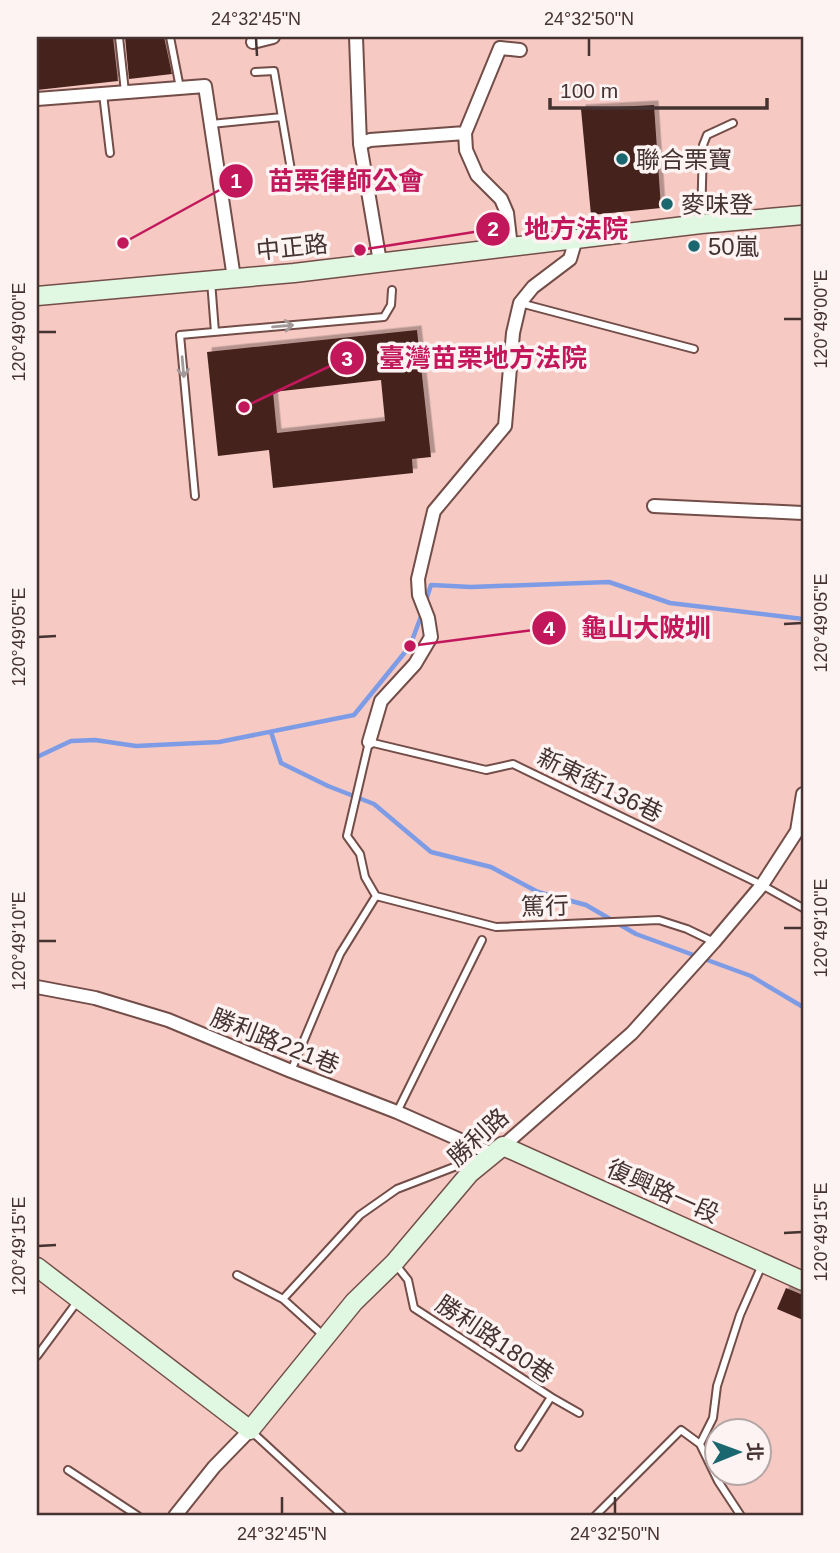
<svg xmlns="http://www.w3.org/2000/svg" width="840" height="1553" viewBox="0 0 840 1553" font-family="Helvetica,'Noto Sans TC',sans-serif">
<defs>
<filter id="shadow"><feDropShadow dx="4.5" dy="-4.5" stdDeviation="0" flood-color="#0004"/></filter>
</defs>
<rect width="100%" height="100%" fill="#f6c9c3"/>
<g fill="none" stroke-linecap="round" stroke-linejoin="round">
<!-- stream -->
<path stroke="#7e9ce6" stroke-width="4.5" d="M 425,603 L 431,585 L 471,587 L 609,582 L 670,603 L 803,619
M 271,732 L 281,763 L 328,786 L 374,804 L 431,852 L 491,867 L 538,892 L 586,905 L 636,934 L 751,976 L 803,1007
M 37,757 L 71,741 L 95,740 L 136,746 L 219,742 L 354,715 L 410,646 L 423,611"/>
</g>
<!-- building -->
<path fill="#44221f" fill-rule="evenodd" filter="url(#shadow)" d="M 37,37 L 113,37 L 118,81 L 37,90 Z
M 125,37 L 164,37 L 172,74 L 129,79 Z
M 654,105 L 661,208 L 591,215 L 581,109 Z
M 417,330 L 431,457 L 412,459 L 413,473 L 273,488 L 269,450 L 218,456 L 207,352 ZM 381,380 L 385,421 L 277,433 L 273,392 Z
M 786,1288 L 803,1295 L 803,1320 L 777,1309 Z"/>
<g fill="none" stroke-linecap="round" stroke-linejoin="round">
<!-- lane casing -->
<g stroke="#734d48" stroke-width="10">
<path id="lane" d="M 119,37 L 125,92
M 170,37 L 180,88
M 255,72 L 274,71 L 291,170
M 103,94 L 110,153
M 211,124 L 282,117
M 701,223 L 703,145 L 707,135 L 733,123
M 211,281 L 215,332
M 520,303 L 694,349
M 195,496 L 180,335 L 384,317 L 391,305 L 392,290
M 376,896 L 496,927 L 659,920 L 687,929 L 714,942
M 291,1071 L 340,954 L 376,896 L 365,877 L 360,854 L 347,836 L 369,742 L 486,770 L 513,764 L 762,885 L 803,908
M 397,1112 L 482,940
M 396,1265 L 408,1280 L 414,1308 L 551,1397 L 519,1447
M 237,1275 L 283,1299 L 324,1336
M 283,1299 L 360,1215 L 397,1189 L 480,1157
M 37,1356 L 77,1302
M 551,1397 L 579,1413
M 251,1431 L 343,1516
M 700,1444 L 713,1418 L 717,1386 L 740,1315 L 762,1265
M 68,1470 L 138,1516
M 595,1516 L 681,1430 L 700,1444 L 718,1481 L 741,1516"/>
</g>
<!-- street casing -->
<g stroke="#734d48" stroke-width="16">
<path id="street" d="M 356,37 L 360,144 L 380,262
M 253,42 L 273,37
M 37,99 L 205,86 L 234,278
M 360,144 L 370,140 L 465,133
M 511,247 L 507,213 L 501,199 L 477,175 L 466,150 L 465,133 L 500,48 L 520,50
M 654,506 L 803,513
M 369,742 L 381,701 L 415,664 L 431,637 L 428,618 L 419,595 L 418,579 L 434,511 L 505,426 L 513,333 L 520,303 L 533,287 L 570,259 L 576,239
M 37,987 L 95,998 L 168,1020 L 291,1071 L 397,1112 L 492,1154
M 503,1146 L 632,1033 L 714,942 L 762,885 L 797,831 L 803,794
M 175,1516 L 214,1467 L 250,1430"/>
</g>
<!-- secondary casing -->
<g stroke="#734d48" stroke-width="21">
<path id="secondary" d="M 37,296 L 294,273 L 701,224 L 803,215
M 37,1267 L 250,1430 L 354,1302 L 394,1263 L 470,1173 L 503,1146 L 803,1281"/>
</g>
<!-- lane -->
<use href="#lane" stroke="#fff" stroke-width="6"/>
<!-- street -->
<use href="#street" stroke="#fff" stroke-width="12"/>
<!-- secondary -->
<use href="#secondary" stroke="#e0f8e2" stroke-width="18"/>
</g>
<!-- one-way arrows -->
<defs><path id="oneway-shaft" d="M-6 0H5M1.5-3L5.5 0L1.5 3" fill="none" stroke-width="1.6" stroke-linecap="round" stroke-linejoin="round" transform="scale(1.75)"/></defs>
<g stroke="#a29998">
<use href="#oneway-shaft" transform="translate(283 326) rotate(-5)"/>
<use href="#oneway-shaft" transform="translate(183 367) rotate(85)"/>
</g>
<!-- ticks -->
<path fill="none" stroke="#453331" stroke-width="2.5" d="M 256,38 L 257,56M 589,38 L 589,56M 784,319 L 802,319M 38,332 L 56,332M 784,624 L 802,623M 38,637 L 56,636M 784,928 L 802,928M 38,941 L 56,941M 784,1233 L 802,1232M 38,1246 L 56,1245M 282,1497 L 282,1514M 615,1497 L 615,1514"/>
<!-- markers -->
<g fill="#1b6770" stroke="#fdf3f2" stroke-width="2.5">
<circle cx="622" cy="159" r="7"/>
<circle cx="667" cy="204" r="7"/>
<circle cx="694" cy="246" r="7"/>
</g>
<g text-anchor="middle" dominant-baseline="central" stroke-width="7" stroke-linejoin="round" paint-order="stroke">
<!-- poi labels -->
<g font-size="24" fill="#453331" stroke="#fdf3f2" text-anchor="start">
<text x="636" y="159">聯合栗寶</text>
<text x="681" y="204">麥味登</text>
<text x="708" y="246">50嵐</text>
</g>
<!-- street labels -->
<g font-size="24" fill="#453331" stroke="#fdf3f2">
<text transform="translate(292 247) rotate(-6)">中正路</text>
<text transform="translate(600 785) rotate(26)">新東街136巷</text>
<text transform="translate(545 906) rotate(-2)">篤行</text>
<text transform="translate(275 1041) rotate(22)">勝利路221巷</text>
<text transform="translate(478 1137) rotate(-42)">勝利路</text>
<text transform="translate(663 1191) rotate(24)">復興路一段</text>
<text transform="translate(495 1339) rotate(34)">勝利路180巷</text>
</g>
</g>
<!-- callouts -->
<path fill="none" stroke="#c2185b" stroke-width="2.5" d="M123 243L236 181M360 250L493 229M244 407L347 358M410 646L549 628"/>
<g fill="#c2185b" stroke="#fdf3f2" stroke-width="2.5">
<circle cx="123" cy="243" r="7"/>
<circle cx="360" cy="250" r="7"/>
<circle cx="244" cy="407" r="7"/>
<circle cx="410" cy="646" r="7"/>
<circle cx="236" cy="181" r="18"/>
<circle cx="493" cy="229" r="18"/>
<circle cx="347" cy="358" r="18"/>
<circle cx="549" cy="628" r="18"/>
</g>
<g font-size="21" text-anchor="middle" font-weight="bold" fill="#fff">
<text x="236" y="188">1</text>
<text x="493" y="236">2</text>
<text x="347" y="366">3</text>
<text x="549" y="636">4</text>
</g>
<g font-size="26" text-anchor="middle" font-weight="bold" fill="#c2185b" stroke="#fdf3f2" stroke-width="7" stroke-linejoin="round" paint-order="stroke">
<text x="346" y="190">苗栗律師公會</text>
<text x="576" y="238">地方法院</text>
<text x="483" y="367">臺灣苗栗地方法院</text>
<text x="646" y="637">龜山大陂圳</text>
</g>
<!-- border -->
<rect width="840" height="1553" fill="none" stroke="#fdf3f2" stroke-width="77"/>
<!-- north arrow -->
<g transform="translate(738 1452) rotate(89)"><circle r="33" fill="#fdf3f2" stroke="#b3a6a5" stroke-width="2"/>
<path d="M0-5L12 26L0 18L-12 26Z" fill="#1b6770"/>
<text y="-10" font-size="19" font-weight="bold" text-anchor="middle" fill="#453331">北</text>
</g>
<!-- scale -->
<path d="M550 98v10h217v-10" fill="none" stroke="#453331" stroke-width="3.5"/>
<text x="560" y="98" font-size="21" fill="#453331" stroke="#fdf3f2" stroke-width="5" paint-order="stroke">100 m</text>
<rect x="38" y="38" width="764" height="1476" fill="none" stroke="#453331" stroke-width="2.5"/>
<g font-size="18" text-anchor="middle" fill="#453331">
<text x="256" y="25">24°32'45"N</text>
<text x="589" y="25">24°32'50"N</text>
<text transform="translate(821 319) rotate(-90)" y="6">120°49'00"E</text>
<text transform="translate(19 332) rotate(-90)" y="6">120°49'00"E</text>
<text transform="translate(821 623) rotate(-90)" y="6">120°49'05"E</text>
<text transform="translate(19 637) rotate(-90)" y="6">120°49'05"E</text>
<text transform="translate(821 928) rotate(-90)" y="6">120°49'10"E</text>
<text transform="translate(19 941) rotate(-90)" y="6">120°49'10"E</text>
<text transform="translate(821 1232) rotate(-90)" y="6">120°49'15"E</text>
<text transform="translate(19 1246) rotate(-90)" y="6">120°49'15"E</text>
<text x="282" y="1540">24°32'45"N</text>
<text x="615" y="1540">24°32'50"N</text>
</g>
</svg>
